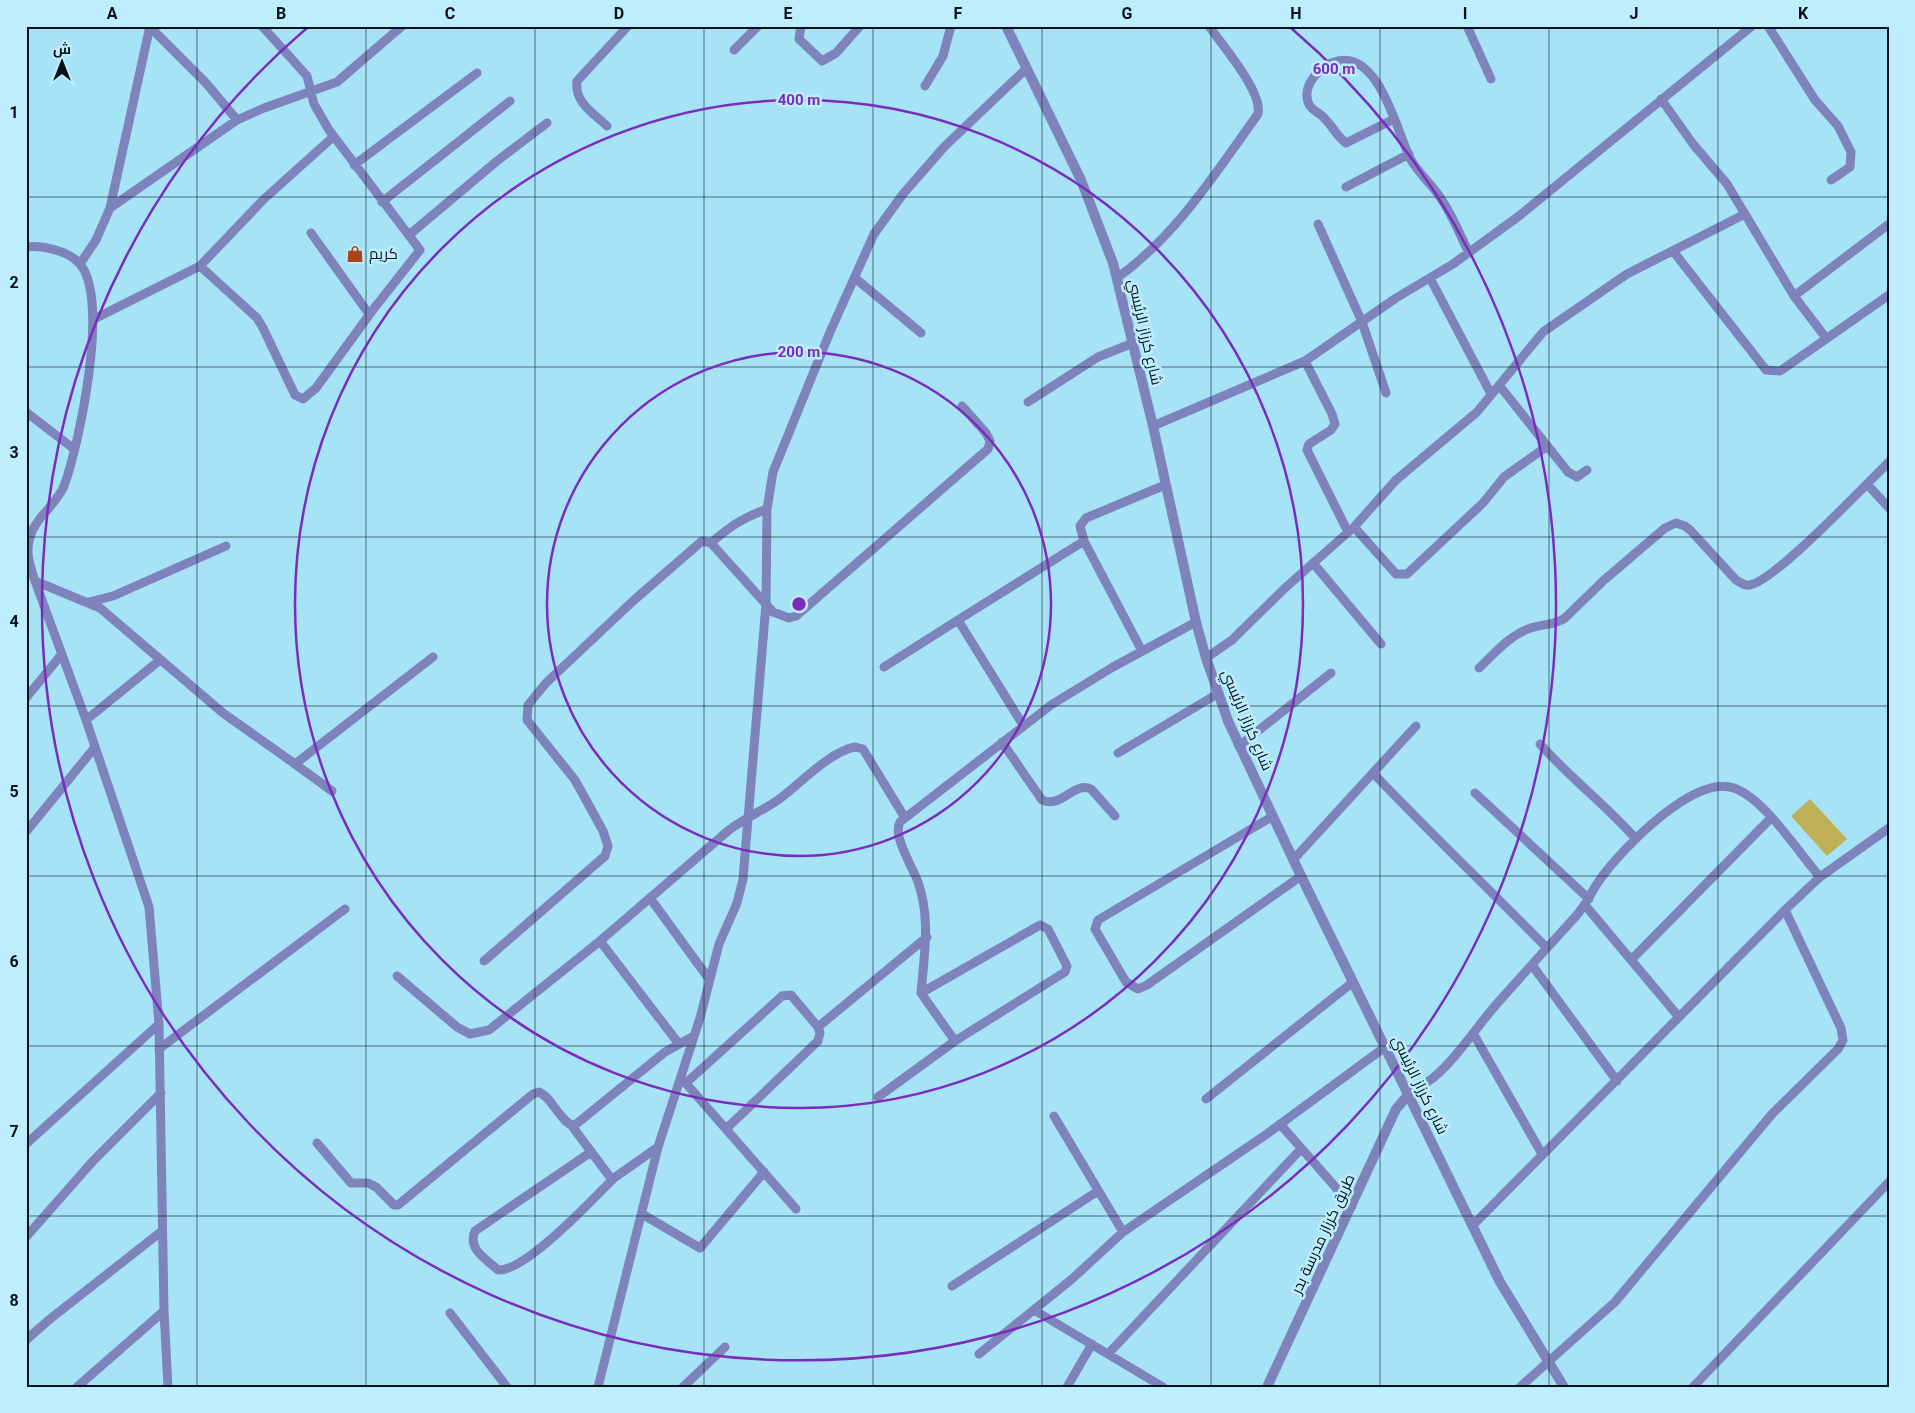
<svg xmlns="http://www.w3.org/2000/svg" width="1915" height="1413" viewBox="0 0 1915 1413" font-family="Roboto,Cairo,sans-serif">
<rect width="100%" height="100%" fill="#a6e3f6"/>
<!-- green -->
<path fill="#c0b055" d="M 1810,799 L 1847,839 L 1827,856 L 1791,816 Z"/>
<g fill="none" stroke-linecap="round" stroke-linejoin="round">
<!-- minor -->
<path stroke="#7e83bb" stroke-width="9" d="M 801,26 L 799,39 L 822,61 L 836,53 L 860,26
M 1467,26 L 1491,79
M 1768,26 L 1815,100 L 1838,126 L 1851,152 L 1850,167 L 1831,180
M 150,27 L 206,83 L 237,120 L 264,108 L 337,82 L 402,26
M 734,50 L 758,26
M 925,86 L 943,56 L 951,26
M 1661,99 L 1693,144 L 1727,184 L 1794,296 L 1826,338
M 1394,119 L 1346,143 C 1336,136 1331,123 1321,115 C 1316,111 1310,109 1308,102 C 1302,84 1322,64 1338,61 C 1380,52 1397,133 1411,160 C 1418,172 1429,182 1437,193 C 1451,211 1459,233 1469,253
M 607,126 C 593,113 574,102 577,81 L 628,26
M 354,165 L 477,73
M 1346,187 L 1409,154
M 382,202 L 510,101
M 110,208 L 237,120
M 1318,224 L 1362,322 L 1386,393
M 311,233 L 369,314
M 409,235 L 497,161 L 547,123
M 26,247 C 43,245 68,251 79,263 C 111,297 79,445 64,486 C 56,505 35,518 30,537 C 25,552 30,566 35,581 L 86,720 L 149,907 L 159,1024 L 164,1311 L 168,1387
M 1673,251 L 1766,370 L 1780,371 L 1889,295
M 80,264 L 96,240 L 110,208 L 150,26
M 200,266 L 257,318 L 263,328 L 295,395 L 303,399 L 316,388 L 372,311 L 420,250 L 329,130 L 314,104 L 307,76 L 262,26
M 855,278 L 921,333
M 1117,278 C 1177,235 1216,172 1258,114 C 1263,92 1222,45 1209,26
M 1430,278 L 1491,394
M 1794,296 L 1889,224
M 94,319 L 200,266 L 264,199 L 333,137
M 1305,361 L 1332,414 L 1335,424 L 1331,430 L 1309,444 L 1307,450 L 1348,532
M 1499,385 L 1568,472 L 1577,477 L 1587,470
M 1028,402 L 1098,357 L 1133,343
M 26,412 L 74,449
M 1153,426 L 1305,361 L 1396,298 L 1453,264 L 1519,216 L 1752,26
M 1867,484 L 1889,508
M 1354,527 L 1396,574 L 1407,574 L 1483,503 L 1504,477 L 1546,447
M 711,543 C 729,527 744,517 767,509
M 1313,563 L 1381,644
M 35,581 L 100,608 L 223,713 L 295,764 L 433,657
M 89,602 L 113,596 L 226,546
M 958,620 L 1084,541
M 1142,651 L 1084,541 L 1080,526 L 1086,518 L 1165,485
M 1206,658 L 1232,640 L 1285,588 L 1354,527 L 1396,480 L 1477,412 L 1543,332 L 1627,274 L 1745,214
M 884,667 L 958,620 L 1023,725
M 1479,668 C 1493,655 1509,636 1528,629 C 1540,624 1553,626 1565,618 L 1603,581 L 1665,528 L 1676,523 L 1685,526 L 1691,531 L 1736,580 C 1741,583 1744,586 1750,585 C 1775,581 1866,484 1889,462
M 26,698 L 61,655
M 86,720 L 160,660
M 1002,742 L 1042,800 C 1061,809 1074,781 1091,789 L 1115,816
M 1540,744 C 1570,778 1606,805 1636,839
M 1239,746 L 1331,673
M 1118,753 L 1219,693
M 295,764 L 332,791
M 1373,773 C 1430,833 1489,889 1547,948
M 1475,793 L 1589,899
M 1273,816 L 1098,920 L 1095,929 L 1126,982 L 1138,989 L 1147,985 L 1301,876
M 905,818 L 1051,705 L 1113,667 L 1196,622
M 26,832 L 95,747
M 1293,860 L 1416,726
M 650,898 L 709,979
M 1585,905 L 1678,1016
M 600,941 L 679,1044
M 1631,960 L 1771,818
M 484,961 L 605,856 L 608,846 L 603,831 L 575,780 L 527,720 L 528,705 L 546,683 L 633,601 L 702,541 L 711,543 L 773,612 L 789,618 L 796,616 L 988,449 L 990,441 L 986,433 L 962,406
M 1532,965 L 1617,1081
M 397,976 L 457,1027 L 470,1034 L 489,1030 L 600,941 L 729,830 C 745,818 762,811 778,800 C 800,784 829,752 855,747 L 863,749 L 905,818 L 900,822 C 892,835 913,868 918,882 C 931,919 924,956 921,993 L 955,1041
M 818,1027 L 927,937
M 1473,1033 L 1542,1154
M 159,1049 L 345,909
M 683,1080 L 796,1209
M 686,1083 L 782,996 L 791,995 L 818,1027 L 820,1033 L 818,1041 L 726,1129
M 1408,1095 C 1416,1089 1425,1084 1433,1078 C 1457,1058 1475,1029 1495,1006 C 1522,975 1549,946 1576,916 C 1587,904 1592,890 1601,878 C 1623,848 1694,774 1734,788 C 1765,799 1798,852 1820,877
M 878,1097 L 955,1041 L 1065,972 L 1067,966 L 1048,929 L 1040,925 L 921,993
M 1206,1099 L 1353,982
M 1054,1116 L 1123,1232
M 1280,1124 L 1352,1206
M 572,1126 L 610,1177 L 614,1178 L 658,1147
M 317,1143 L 351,1183 L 368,1183 L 376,1187 L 394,1205 L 398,1205 L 533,1094 L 539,1092 C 552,1097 563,1127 575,1125 L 665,1052 L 694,1036
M 26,1144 L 159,1024
M 591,1152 L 475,1231 C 467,1249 486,1259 498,1270 C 525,1272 594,1198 614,1178
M 642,1214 L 700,1248 L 764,1172
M 1472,1226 L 1785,910 L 1820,877 L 1889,828
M 26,1237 L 93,1161 L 161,1093
M 952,1286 L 1098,1191
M 1034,1310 L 1163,1387
M 450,1313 L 507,1387
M 26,1340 L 50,1319 L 162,1231
M 979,1354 L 1072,1279 L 1123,1232 L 1264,1136 L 1385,1047
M 1108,1354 L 1301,1149
M 77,1387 L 164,1311
M 598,1387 L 658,1147 L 700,1018 L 719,944 L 737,903 L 743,879 L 766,604 L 767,509 L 773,472 L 830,332 L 874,234 L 903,194 L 944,147 L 1027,68
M 683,1387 L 725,1347
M 1067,1387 L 1092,1344
M 1520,1387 L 1615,1302 L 1772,1114 L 1838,1049 L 1843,1040 L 1841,1028 L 1785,910
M 1693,1387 L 1889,1182"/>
<!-- tertiary -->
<path stroke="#7e83bb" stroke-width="10" d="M 1006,26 L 1081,180 L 1113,263 L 1153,426 L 1196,622 L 1206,658 L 1228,721 L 1301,876 L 1500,1282 L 1564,1387
M 1267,1387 L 1396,1109 L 1408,1095"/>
</g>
<!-- grid -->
<path fill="none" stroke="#001118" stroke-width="1" stroke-opacity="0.55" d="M 197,26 L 197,1387M 366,26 L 366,1387M 535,26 L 535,1387M 704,26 L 704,1387M 873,26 L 873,1387M 1042,26 L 1042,1387M 1211,26 L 1211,1387M 1380,26 L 1380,1387M 1549,26 L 1549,1387M 1718,26 L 1718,1387M 26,197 L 1889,197M 26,367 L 1889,367M 26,537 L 1889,537M 26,706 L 1889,706M 26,876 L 1889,876M 26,1046 L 1889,1046M 26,1216 L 1889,1216"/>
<!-- distance rings -->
<g fill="none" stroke="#7b2cbf" stroke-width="2.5">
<circle cx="799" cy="604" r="252"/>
<circle cx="799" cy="604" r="504"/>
<path d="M1291 28A757 757 0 1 1 307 28"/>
</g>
<!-- icons -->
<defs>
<g id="shop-bare" transform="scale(1.35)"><path d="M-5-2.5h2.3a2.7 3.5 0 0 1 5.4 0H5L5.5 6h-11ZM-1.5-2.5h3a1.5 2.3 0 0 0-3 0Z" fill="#aa441c" stroke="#beeefe" stroke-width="2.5" paint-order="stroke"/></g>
</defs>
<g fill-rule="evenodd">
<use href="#shop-bare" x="355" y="254"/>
</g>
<g text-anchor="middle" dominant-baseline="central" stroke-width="5" stroke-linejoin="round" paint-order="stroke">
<!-- poi labels -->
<g font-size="15" fill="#001118" stroke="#beeefe" text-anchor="start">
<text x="369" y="254">كريم</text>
</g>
<!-- street labels -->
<g font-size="15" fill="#001118" stroke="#beeefe">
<text transform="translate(1145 332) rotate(77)">شارع كرزاز الرئيسي</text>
<text transform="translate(1247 720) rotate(67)">شارع كرزاز الرئيسي</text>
<text transform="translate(1420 1085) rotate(64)">شارع كرزاز الرئيسي</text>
<text transform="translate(1323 1234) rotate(-65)">طريق كرزاز مدرسة بدر</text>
</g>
</g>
<circle cx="799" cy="604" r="8" fill="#7b2cbf" stroke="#beeefe" stroke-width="2.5"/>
<g font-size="15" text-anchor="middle" font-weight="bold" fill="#7b2cbf" stroke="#beeefe" stroke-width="5" stroke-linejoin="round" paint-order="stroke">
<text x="1334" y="74">600 m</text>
<text x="799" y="105">400 m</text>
<text x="799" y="357">200 m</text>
</g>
<!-- border -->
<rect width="1915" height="1413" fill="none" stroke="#beeefe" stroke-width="55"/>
<!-- north arrow -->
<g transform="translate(62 62)" stroke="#beeefe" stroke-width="4" paint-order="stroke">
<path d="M0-4L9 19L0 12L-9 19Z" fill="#001118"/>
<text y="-8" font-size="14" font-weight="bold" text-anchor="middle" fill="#001118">ش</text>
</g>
<rect x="28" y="28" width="1860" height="1358" fill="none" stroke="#001118" stroke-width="2"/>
<g font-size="16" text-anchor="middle" font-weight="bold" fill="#001118">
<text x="112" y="19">A</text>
<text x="281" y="19">B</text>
<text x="450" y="19">C</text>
<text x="619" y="19">D</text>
<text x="788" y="19">E</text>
<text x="958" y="19">F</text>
<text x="1127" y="19">G</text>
<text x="1296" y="19">H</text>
<text x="1465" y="19">I</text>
<text x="1634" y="19">J</text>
<text x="1803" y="19">K</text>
<text x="14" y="118">1</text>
<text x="14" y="288">2</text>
<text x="14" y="458">3</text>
<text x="14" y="627">4</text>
<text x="14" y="797">5</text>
<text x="14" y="967">6</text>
<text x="14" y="1137">7</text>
<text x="14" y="1306">8</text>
</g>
</svg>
